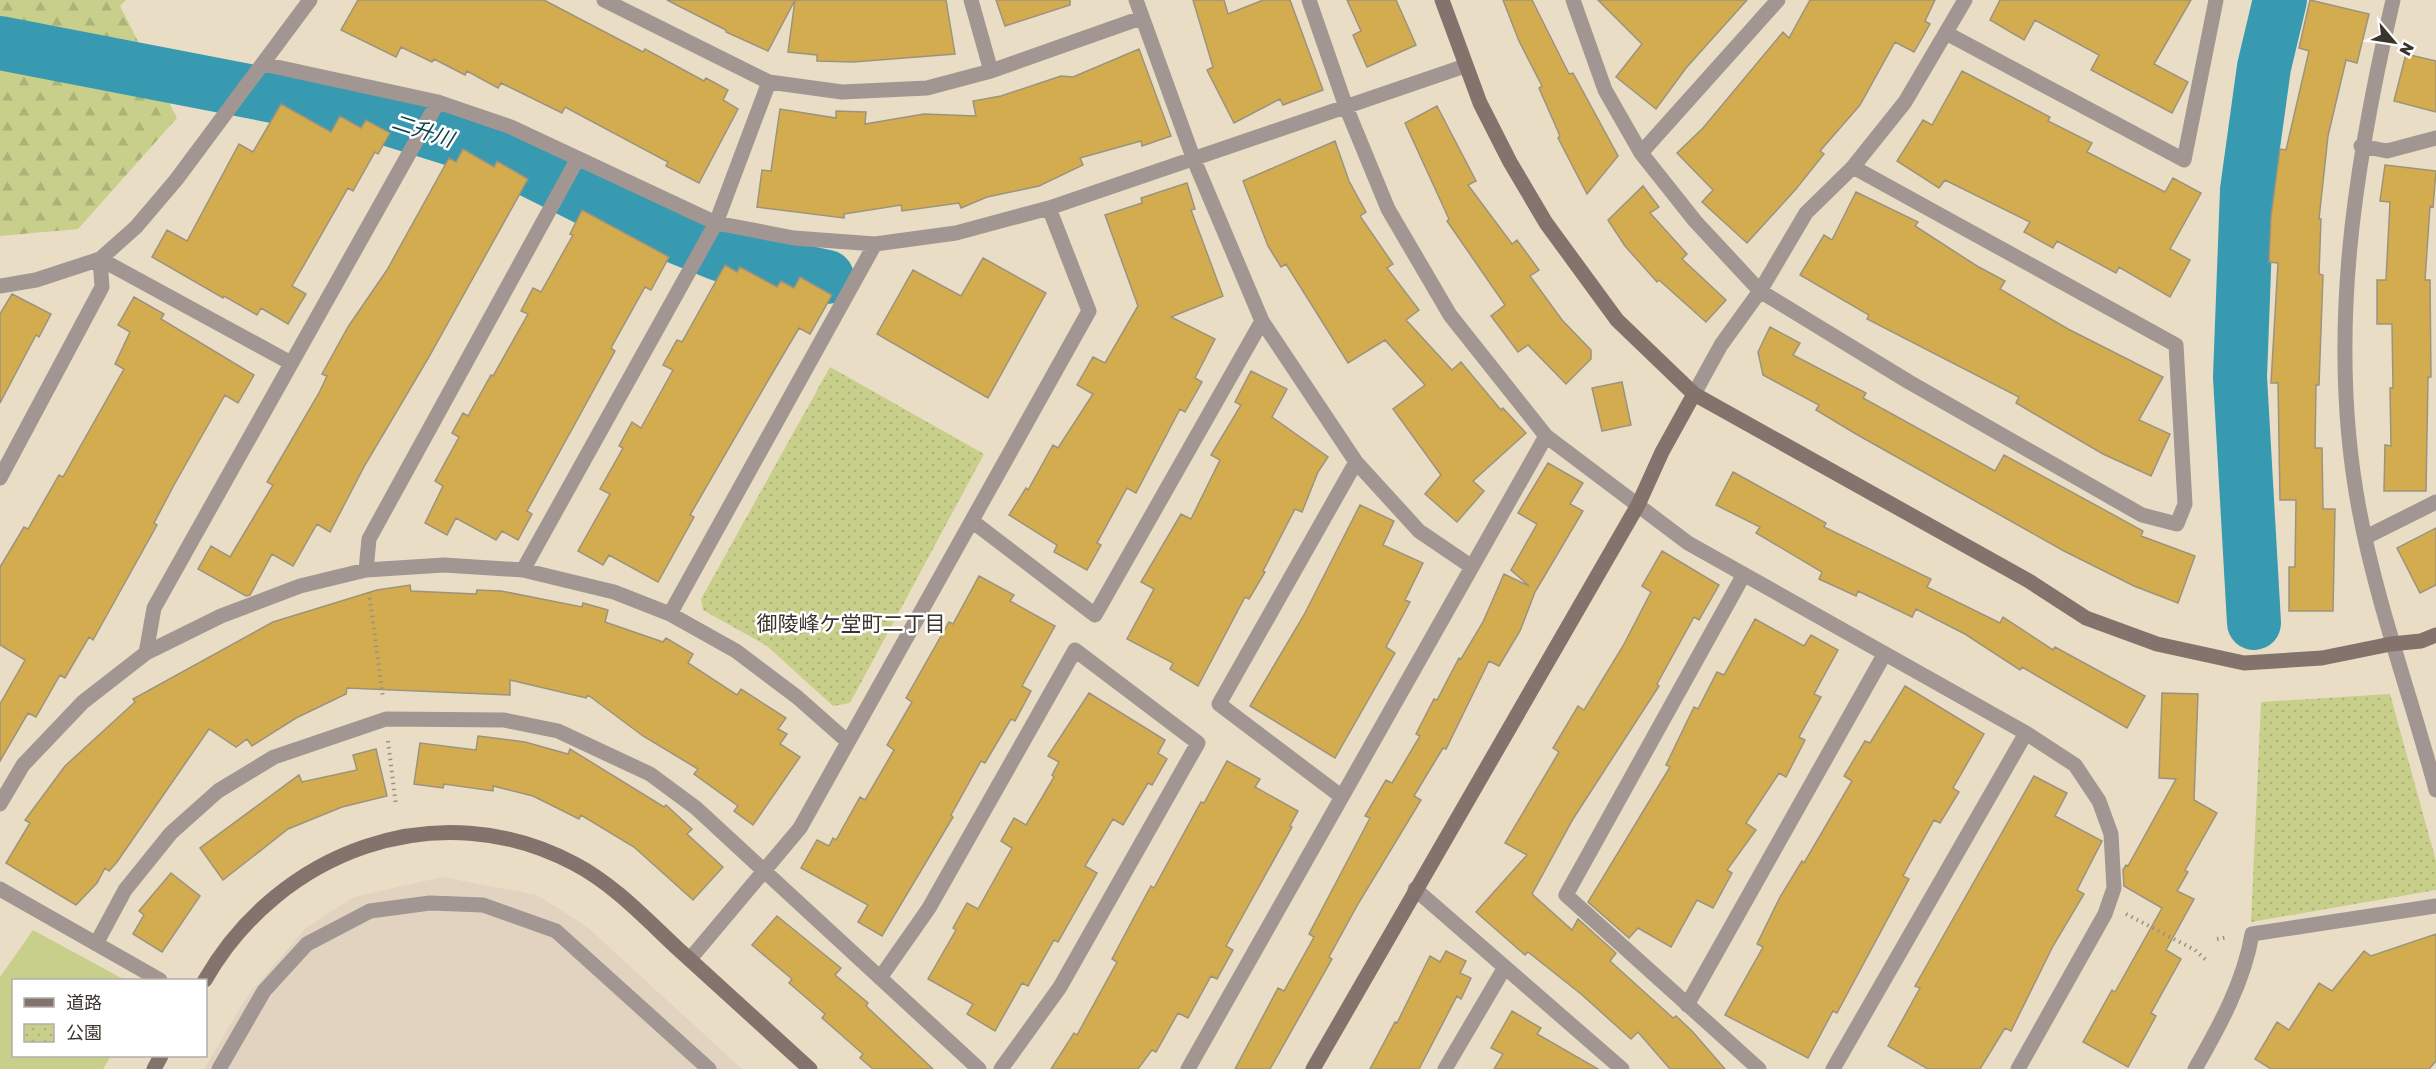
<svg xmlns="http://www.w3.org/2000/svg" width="2436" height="1069" viewBox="0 0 2436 1069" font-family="'Golos Text','Noto Sans JP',sans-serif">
<defs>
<pattern id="forest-firs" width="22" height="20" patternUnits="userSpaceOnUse" patternTransform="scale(1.5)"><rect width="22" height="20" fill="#c8cf8b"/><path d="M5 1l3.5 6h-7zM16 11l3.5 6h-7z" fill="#adb278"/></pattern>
<pattern id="park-dots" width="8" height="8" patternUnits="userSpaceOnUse" patternTransform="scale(1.5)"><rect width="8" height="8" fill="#c8cf8b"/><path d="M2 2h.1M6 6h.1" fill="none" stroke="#adb278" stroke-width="1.8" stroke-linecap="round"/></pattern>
</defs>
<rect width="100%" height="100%" fill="#e9dec5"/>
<!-- education -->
<path fill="#e2d2c0" d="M 442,877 L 537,895 L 586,926 L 742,1069 L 204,1069 L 248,995 L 306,928 L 354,897 Z"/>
<!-- green -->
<path fill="#c8cf8b" d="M 33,930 L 125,980 L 14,980 L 14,1056 L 111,1056 L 103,1069 L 0,1069 L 0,977 Z"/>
<!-- forest -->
<path fill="url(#forest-firs)" d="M 0,0 L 126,0 L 120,6 L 177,118 L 78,229 L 0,236 Z"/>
<!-- park -->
<path fill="url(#park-dots)" d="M 830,367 L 984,454 L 850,703 L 833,706 L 767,646 L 703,610 L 701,599 Z
M 2390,694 L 2436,861 L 2436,890 L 2251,922 L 2261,702 Z"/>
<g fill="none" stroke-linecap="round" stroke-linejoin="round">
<!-- river -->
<path stroke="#389ab0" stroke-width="54" d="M 0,43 L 382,117 L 494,152 L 606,208 L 719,254 L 827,277
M 2254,623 L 2240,377 L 2247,190 L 2264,67 L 2280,0"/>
</g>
<!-- building -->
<path fill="#d3ac50" stroke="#9d937c" stroke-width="1.5" d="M 358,0 L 544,0 L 643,52 L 645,49 L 704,81 L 706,78 L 728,90 L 723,100 L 738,109 L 699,183 L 666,166 L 668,162 L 565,107 L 562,113 L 501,83 L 498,88 L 467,71 L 465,75 L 434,59 L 432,62 L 401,47 L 396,57 L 341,30 Z
M 667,0 L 795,0 L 768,51 L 726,32 L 726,30 Z
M 795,0 L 946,0 L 955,54 L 853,62 L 817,61 L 817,55 L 788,52 Z
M 996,0 L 1070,0 L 1070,5 L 1005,26 Z
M 1193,0 L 1224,0 L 1228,14 L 1263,0 L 1290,0 L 1323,90 L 1283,105 L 1280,99 L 1234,123 L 1207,70 L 1213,67 Z
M 1347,0 L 1396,0 L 1416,45 L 1367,67 L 1353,35 L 1361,31 Z
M 1503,0 L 1532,0 L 1569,74 L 1573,73 L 1618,156 L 1587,194 L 1558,138 L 1560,136 L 1539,88 L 1542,86 L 1519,41 Z
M 1598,0 L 1747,0 L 1686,68 L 1656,109 L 1616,77 L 1642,44 Z
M 1810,0 L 1935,0 L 1925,21 L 1930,24 L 1914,52 L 1895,42 L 1860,105 L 1820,151 L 1824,154 L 1796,189 L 1747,243 L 1702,202 L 1713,190 L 1677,153 L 1703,128 L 1783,32 L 1789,38 Z
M 2000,0 L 2191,0 L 2154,64 L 2188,82 L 2172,113 L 2091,70 L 2099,55 L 2035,20 L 2024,40 L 1990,20 Z
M 2310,0 L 2369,14 L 2357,63 L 2346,60 L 2328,136 L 2319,219 L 2321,219 L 2319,274 L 2323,275 L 2319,385 L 2316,385 L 2315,448 L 2322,448 L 2323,509 L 2335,509 L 2333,611 L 2289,611 L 2289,567 L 2295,567 L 2296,500 L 2280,500 L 2278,383 L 2271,383 L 2278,263 L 2269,262 L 2271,217 L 2280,149 L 2286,150 L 2309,51 L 2299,48 Z
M 1139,49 L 1171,136 L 1142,146 L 1141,141 L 1080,158 L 1083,165 L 1039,186 L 987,197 L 961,208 L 959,203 L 902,211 L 901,205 L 844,214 L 844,218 L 757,207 L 762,170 L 771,171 L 780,109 L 836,118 L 836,111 L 866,112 L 865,124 L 924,114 L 976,116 L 973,101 L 1001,96 L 1061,76 L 1073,77 Z
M 2406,54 L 2436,61 L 2436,112 L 2394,101 Z
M 1962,71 L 2050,117 L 2048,121 L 2092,143 L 2087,152 L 2165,192 L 2173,178 L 2201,193 L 2170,249 L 2190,260 L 2170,297 L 2119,267 L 2116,273 L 2057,241 L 2053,248 L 2024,232 L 2030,222 L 1945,180 L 1939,188 L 1897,161 L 1923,120 L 1932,125 Z
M 281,104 L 331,132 L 340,116 L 361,128 L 366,120 L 390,133 L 378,154 L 375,152 L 353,191 L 348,188 L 292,286 L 306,294 L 288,324 L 261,308 L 257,315 L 224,296 L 223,298 L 152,257 L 167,230 L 187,241 L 239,144 L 253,152 Z
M 1437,106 L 1476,181 L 1468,185 L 1512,244 L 1517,240 L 1539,270 L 1530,276 L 1562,320 L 1591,350 L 1591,359 L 1566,384 L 1528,345 L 1518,352 L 1491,316 L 1505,305 L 1447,221 L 1449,219 L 1405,123 Z
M 1335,141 L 1349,181 L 1366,212 L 1360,216 L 1393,264 L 1387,268 L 1419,310 L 1406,320 L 1452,370 L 1461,362 L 1501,410 L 1503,408 L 1526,433 L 1473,481 L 1484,491 L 1457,522 L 1425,494 L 1441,475 L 1393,409 L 1425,385 L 1385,340 L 1348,363 L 1286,264 L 1281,267 L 1268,246 L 1243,181 Z
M 463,149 L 494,167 L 497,161 L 528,179 L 429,357 L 365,465 L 330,532 L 317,524 L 293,566 L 272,554 L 250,595 L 246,596 L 198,569 L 211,546 L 230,557 L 273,485 L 267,482 L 319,393 L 327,376 L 322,374 L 348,327 L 387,270 L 449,158 L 456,162 Z
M 2385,165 L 2436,171 L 2433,207 L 2430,206 L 2425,280 L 2430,280 L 2431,377 L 2428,377 L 2426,491 L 2384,491 L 2385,445 L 2391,446 L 2390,388 L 2393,388 L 2392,324 L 2377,324 L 2377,280 L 2386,280 L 2390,202 L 2380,201 Z
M 1187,183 L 1195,209 L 1191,210 L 1223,296 L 1171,317 L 1215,339 L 1195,378 L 1202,382 L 1185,412 L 1180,409 L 1136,493 L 1127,488 L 1097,543 L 1101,545 L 1087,570 L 1054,552 L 1057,545 L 1009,515 L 1026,488 L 1028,490 L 1053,445 L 1058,448 L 1093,394 L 1077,385 L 1093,357 L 1105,363 L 1138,306 L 1105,215 L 1142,203 L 1141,198 Z
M 1643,186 L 1659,207 L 1650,213 L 1687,254 L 1682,259 L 1726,300 L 1706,322 L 1659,280 L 1657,282 L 1625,246 L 1608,220 Z
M 1856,192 L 1918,222 L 1915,226 L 1977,266 L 2005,281 L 2000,289 L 2068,329 L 2163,377 L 2139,420 L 2170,434 L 2151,476 L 2103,454 L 2016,403 L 2019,397 L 1867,319 L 1869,315 L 1800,275 L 1824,235 L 1832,240 Z
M 582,210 L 669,257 L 651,290 L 645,287 L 611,348 L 615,351 L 527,511 L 532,514 L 518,540 L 502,531 L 496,540 L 456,518 L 447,535 L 425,523 L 443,486 L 435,481 L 459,437 L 452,433 L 463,413 L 468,416 L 491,375 L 493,376 L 528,314 L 521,311 L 533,288 L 541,292 L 573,235 L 570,234 Z
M 983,258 L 1046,293 L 988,398 L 877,334 L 913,270 L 961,296 Z
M 725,265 L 737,272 L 740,267 L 777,287 L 781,281 L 794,288 L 800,277 L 832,295 L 810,334 L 799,328 L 773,372 L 690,515 L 694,517 L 658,582 L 609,555 L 603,565 L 578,551 L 610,494 L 600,489 L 623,448 L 619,446 L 632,422 L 641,428 L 673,370 L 663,365 L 677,340 L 682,342 Z
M 12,294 L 51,314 L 39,337 L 36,335 L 0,403 L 0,314 Z
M 134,297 L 164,314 L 161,319 L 254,375 L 238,403 L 225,395 L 174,485 L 154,523 L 157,525 L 93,640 L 89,637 L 65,678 L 60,675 L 36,717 L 28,713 L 0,761 L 0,704 L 25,660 L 0,645 L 0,567 L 24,527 L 28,529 L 59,475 L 63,477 L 124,369 L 115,364 L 130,332 L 118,325 Z
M 1770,327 L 1800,343 L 1793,355 L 1866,393 L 1863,398 L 1995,471 L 2004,455 L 2143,531 L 2141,536 L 2195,556 L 2178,603 L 2134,586 L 2064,551 L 1856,434 L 1816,410 L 1819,405 L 1763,375 L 1758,352 Z
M 1251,371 L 1287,389 L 1272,417 L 1328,457 L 1318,472 L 1302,512 L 1295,509 L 1263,571 L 1265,572 L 1249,599 L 1245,597 L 1198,686 L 1170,669 L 1173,663 L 1127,639 L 1154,589 L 1141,582 L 1181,514 L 1191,519 L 1220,460 L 1211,455 L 1241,405 L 1235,402 Z
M 1622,382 L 1631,425 L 1602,431 L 1592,388 Z
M 1548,463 L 1583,483 L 1570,504 L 1583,511 L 1535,592 L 1520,631 L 1499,666 L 1489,661 L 1446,749 L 1443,748 L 1414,796 L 1421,800 L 1358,904 L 1329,957 L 1332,959 L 1270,1069 L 1235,1069 L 1278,988 L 1284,991 L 1314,937 L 1309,934 L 1370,818 L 1365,816 L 1386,780 L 1392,783 L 1420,736 L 1416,734 L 1434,699 L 1437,700 L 1459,658 L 1461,659 L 1483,622 L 1504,574 L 1529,586 L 1511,570 L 1537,524 L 1518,513 Z
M 1733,472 L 1826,523 L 1824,527 L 1931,579 L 1927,587 L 2000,623 L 2003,617 L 2053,650 L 2055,647 L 2145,696 L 2127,728 L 2022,667 L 2020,670 L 1965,634 L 1916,609 L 1912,617 L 1858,591 L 1856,596 L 1819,579 L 1822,572 L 1756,533 L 1760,527 L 1716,505 Z
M 1360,505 L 1394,521 L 1383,545 L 1423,563 L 1405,600 L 1410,602 L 1386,647 L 1395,653 L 1335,758 L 1250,706 L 1304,615 Z
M 2436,528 L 2436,585 L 2420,593 L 2397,548 Z
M 1662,551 L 1719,585 L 1699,620 L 1694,617 L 1657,684 L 1659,686 L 1573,819 L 1532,894 L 1572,930 L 1578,919 L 1616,953 L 1610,961 L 1673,1018 L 1676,1016 L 1692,1031 L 1725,1069 L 1670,1069 L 1638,1032 L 1631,1039 L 1581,994 L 1528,952 L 1525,955 L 1476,912 L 1527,855 L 1505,843 L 1559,752 L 1553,748 L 1578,706 L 1584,710 L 1623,646 L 1651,592 L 1642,586 Z
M 979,576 L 1014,595 L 1010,601 L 1055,626 L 1022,686 L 1031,691 L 1015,721 L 1011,719 L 985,763 L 981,761 L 951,815 L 953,817 L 882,936 L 858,922 L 868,905 L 801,868 L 817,840 L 829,846 L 833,838 L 836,840 L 860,797 L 865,800 L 894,750 L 887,745 L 912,702 L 906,698 L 949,622 L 953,624 Z
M 410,585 L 411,591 L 476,594 L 477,590 L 501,591 L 582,607 L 583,603 L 608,610 L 605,622 L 663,642 L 666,638 L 693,654 L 688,663 L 737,695 L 741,689 L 786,718 L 778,729 L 787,734 L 780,744 L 800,757 L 753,825 L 734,811 L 738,806 L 694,774 L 698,769 L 643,736 L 588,695 L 586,698 L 510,680 L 510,695 L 347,688 L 346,694 L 296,718 L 252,746 L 247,739 L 236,747 L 209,729 L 117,862 L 109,871 L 105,868 L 97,883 L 76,905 L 6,863 L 30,823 L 25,820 L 65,766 L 135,702 L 133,699 L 273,622 L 377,590 Z
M 1755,619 L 1804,646 L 1811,635 L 1838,650 L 1814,694 L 1821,697 L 1799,737 L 1805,740 L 1786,777 L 1779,773 L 1746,823 L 1756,830 L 1727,870 L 1732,873 L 1713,908 L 1697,900 L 1671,947 L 1638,928 L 1629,938 L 1588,902 L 1670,767 L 1666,765 L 1694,707 L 1698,709 L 1717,672 L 1724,675 Z
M 1905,686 L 1984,734 L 1953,788 L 1959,792 L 1940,823 L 1934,820 L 1903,876 L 1909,879 L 1837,1013 L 1833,1011 L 1808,1058 L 1725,1015 L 1763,947 L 1757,944 L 1780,897 L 1802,861 L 1804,863 L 1852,781 L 1844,776 L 1865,741 L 1870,743 Z
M 1089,693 L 1165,740 L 1158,753 L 1167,759 L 1152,785 L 1148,783 L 1123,825 L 1113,819 L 1085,866 L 1097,873 L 1058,942 L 1054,940 L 1028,986 L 1022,983 L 995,1031 L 967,1014 L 973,1004 L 928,979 L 956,930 L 953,928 L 967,903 L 978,909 L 1012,848 L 1001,841 L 1014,818 L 1026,825 L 1054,777 L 1052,775 L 1059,762 L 1048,756 Z
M 2162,693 L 2198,694 L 2194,800 L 2217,813 L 2185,870 L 2188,872 L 2177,891 L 2194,899 L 2166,950 L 2181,959 L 2151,1013 L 2156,1016 L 2128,1067 L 2083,1042 L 2112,990 L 2115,992 L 2162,908 L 2124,886 L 2123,870 L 2126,865 L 2128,866 L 2176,779 L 2159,778 Z
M 478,736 L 525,742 L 568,754 L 570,749 L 664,807 L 666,805 L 692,829 L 687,834 L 723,867 L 693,900 L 634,847 L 581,815 L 579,819 L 533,796 L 493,786 L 493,791 L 444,784 L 443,788 L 414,784 L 420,743 L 476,750 Z
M 376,749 L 387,796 L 342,807 L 288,829 L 223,880 L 200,848 L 299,775 L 302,782 L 357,770 L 353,755 Z
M 1227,761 L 1260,779 L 1255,787 L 1298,811 L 1290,826 L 1292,827 L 1226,946 L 1233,950 L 1217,979 L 1211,976 L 1188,1018 L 1178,1013 L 1156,1052 L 1152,1050 L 1138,1069 L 1051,1069 L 1074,1033 L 1077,1035 L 1117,962 L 1112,959 L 1132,921 L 1151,886 L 1154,888 L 1201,802 L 1204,803 Z
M 2034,776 L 2067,793 L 2055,816 L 2102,841 L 2077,890 L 2084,894 L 2053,946 L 2011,1031 L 2005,1028 L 1980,1069 L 1928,1069 L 1888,1046 L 1920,988 L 1915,986 Z
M 171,873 L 200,896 L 162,952 L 133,934 L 144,915 L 139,911 Z
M 777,916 L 841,968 L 835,975 L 868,1003 L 866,1006 L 933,1069 L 873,1069 L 860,1058 L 863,1054 L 822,1018 L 825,1014 L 789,983 L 792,979 L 752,945 Z
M 2436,934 L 2436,1061 L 2429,1069 L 2271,1069 L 2255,1059 L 2277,1022 L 2289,1030 L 2319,983 L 2332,991 L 2364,951 L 2371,956 Z
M 1446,951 L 1466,961 L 1460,973 L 1471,978 L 1461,999 L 1457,996 L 1419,1069 L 1370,1069 L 1395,1022 L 1397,1023 L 1430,956 L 1440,962 Z
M 1512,1011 L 1541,1028 L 1537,1034 L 1598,1069 L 1494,1069 L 1503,1054 L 1491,1048 Z"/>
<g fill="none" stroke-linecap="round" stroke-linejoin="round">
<!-- path -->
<path stroke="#9a9280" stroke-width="4" stroke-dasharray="1.5 4.5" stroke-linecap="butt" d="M 369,592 L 383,698
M 388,741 L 396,806
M 2126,914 L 2195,950 L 2206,960
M 2217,939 L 2228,937"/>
<!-- lane -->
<path stroke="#a29692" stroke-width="15" d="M 219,1069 L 264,991 L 307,944 L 370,911 L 430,903 L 483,905 L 556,931 L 709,1069"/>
<!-- street -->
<path stroke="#a29692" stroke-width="15" d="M 604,0 L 769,82 L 842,92 L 927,88 L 991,71 L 1141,18
M 971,0 L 991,71
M 1136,0 L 1194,160 L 1262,321 L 1356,462 L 1419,531 L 1472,567
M 1309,0 L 1346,107 L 1388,209 L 1450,315 L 1546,436 L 1688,543 L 2026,733 L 2075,765 L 2099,801 L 2111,834 L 2114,888 L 2105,914 L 2018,1069
M 1573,0 L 1605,90 L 1641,153 L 1695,221 L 1760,291 L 1909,382 L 2142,515 L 2177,524 L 2185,504 L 2176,345 L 1853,167
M 2393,0 C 2354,167 2327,338 2359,509 C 2377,605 2411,696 2436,790
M 1946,33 L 2184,160 L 2216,0
M 263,64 L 438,102 L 511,127 L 716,223 L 794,238 L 875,244 L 956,233 L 1049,208 L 1465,66
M 2361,146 L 2387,151 L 2436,138
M 1641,153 L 1778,0
M 100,259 L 291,363
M 0,286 L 36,280 L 100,259 L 136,227 L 176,180 L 310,0
M 1694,394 L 1721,345 L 1760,291 L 1806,213 L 1853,167 L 1905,102 L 1965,0
M 0,478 L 102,287 L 100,259
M 972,521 L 1095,615 L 1262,321
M 2366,537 L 2436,502
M 366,570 L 369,539 L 577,160
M 523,570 L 716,223 L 769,82
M 1743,576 L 1566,895 L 1759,1069
M 670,614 L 875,244
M 146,653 L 154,608 L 438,102
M 1342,797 L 1219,704 L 1356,462
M 0,804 L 23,765 L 83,702 L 146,653 L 221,616 L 300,586 L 366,570 L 444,565 L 523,570 L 614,592 L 670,614 L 736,651 L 797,697 L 848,742
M 0,889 L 160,980
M 1415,889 L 1622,1069
M 96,944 L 125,890 L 171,833 L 218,791 L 274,757 L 386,719 L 504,720 L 558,731 L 650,774 L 696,808 L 979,1069
M 690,959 L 800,828 L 1089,311 L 1049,208
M 880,978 L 929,908 L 1075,650 L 1198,743 L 1060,987 L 1001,1069
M 1687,1005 L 1884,655
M 1188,1069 L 1546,436
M 1445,1069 L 1505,967
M 1833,1069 L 2026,733
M 2195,1069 C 2219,1027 2244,982 2252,934 L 2436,906"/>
<!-- secondary -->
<path stroke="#84736d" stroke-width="15" d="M 1442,0 L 1480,103 L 1510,162 L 1546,223 L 1617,320 L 1694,394 L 2029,581 L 2086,618 L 2157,644 L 2244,663 L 2322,658 L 2391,644 L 2421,641 L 2436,635
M 205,980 C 279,851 438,791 575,864 C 613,884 644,917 676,947 C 721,988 765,1028 810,1069
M 154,1069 L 161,1056
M 1313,1069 L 1638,505 L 1662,452 L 1694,394"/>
</g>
<g text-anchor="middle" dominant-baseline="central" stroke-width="5" stroke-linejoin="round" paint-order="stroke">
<!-- water labels -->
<g font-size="21" font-style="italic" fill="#0a4551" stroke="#fff">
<text transform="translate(423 130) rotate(18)">二升川</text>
</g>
<!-- neighbourhood labels -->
<g font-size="21" fill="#3a352c" stroke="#fff">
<text x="851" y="623">御陵峰ケ堂町二丁目</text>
</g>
</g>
<!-- legend -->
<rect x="12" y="979" width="195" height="78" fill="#ffffff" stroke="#b0aeab" stroke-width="1.5"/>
<rect x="24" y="998" width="30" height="9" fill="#84736d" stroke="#b0aeab" stroke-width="1.5"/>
<text x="66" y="1009" font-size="18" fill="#3a352c">道路</text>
<rect x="24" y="1024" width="30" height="18" fill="url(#park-dots)" stroke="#b0aeab" stroke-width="1.5"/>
<text x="66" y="1039" font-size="18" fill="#3a352c">公園</text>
<!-- north arrow -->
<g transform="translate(2394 42) rotate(119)" stroke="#ffffff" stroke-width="4.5" paint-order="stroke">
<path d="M0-4.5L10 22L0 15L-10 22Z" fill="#3a352c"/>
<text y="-9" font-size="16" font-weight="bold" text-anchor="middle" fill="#3a352c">N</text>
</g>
</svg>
